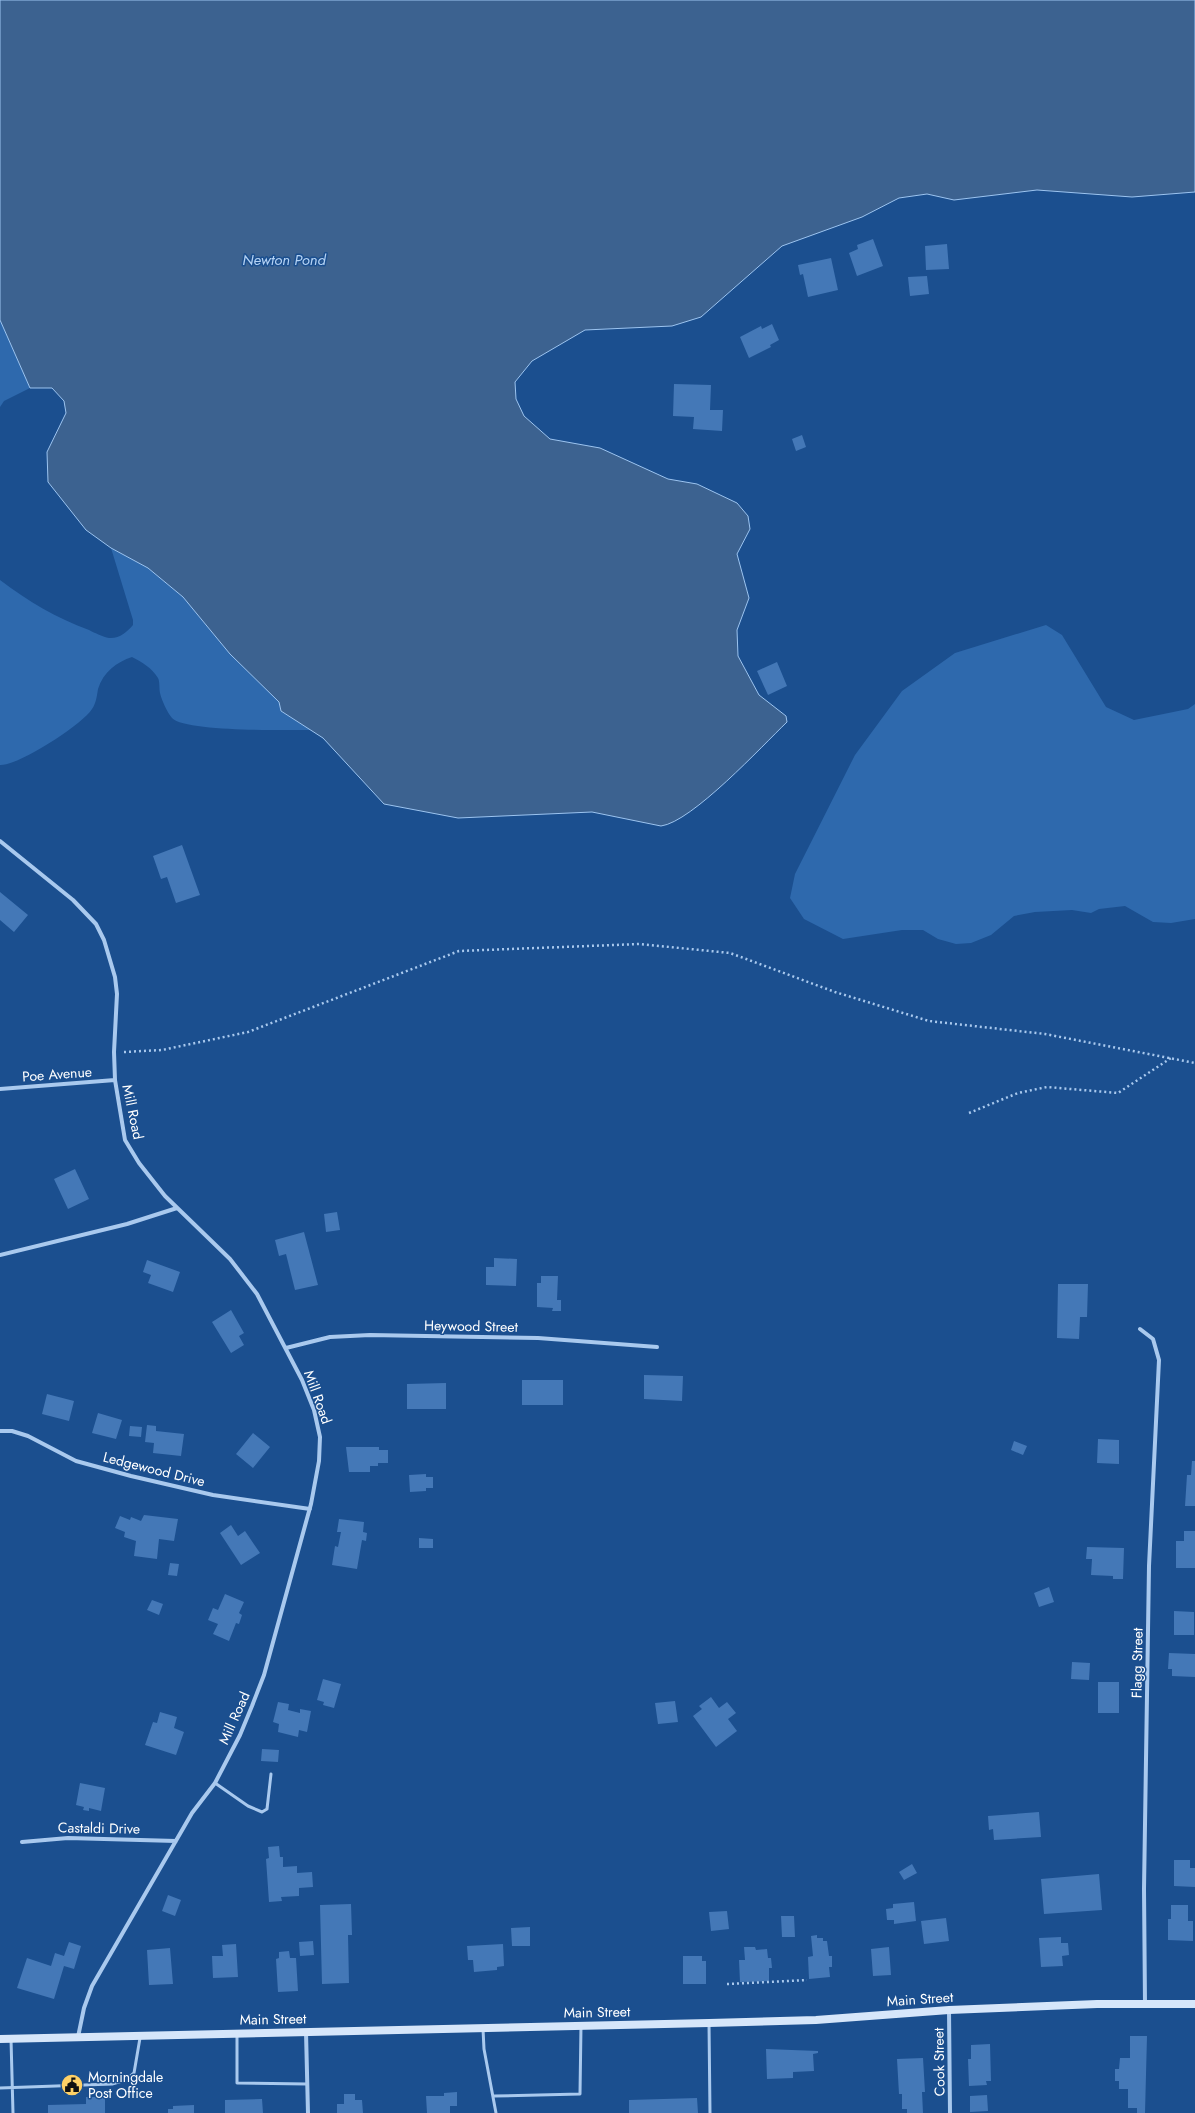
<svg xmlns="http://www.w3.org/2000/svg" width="1195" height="2113" viewBox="0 0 1195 2113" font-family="Jost,sans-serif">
<rect width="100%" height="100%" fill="#1b4f8f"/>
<!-- green -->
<path fill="#2e69ad" d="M 0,320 L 30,388 L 4,401 L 0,407 Z
M 111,548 L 148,568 L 183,597 L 230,654 L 279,702 L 281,711 L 311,730 C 288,730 185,732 172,718 C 167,712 162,701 160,693 C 159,688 160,682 158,678 C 152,668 142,662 132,657 C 117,662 103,672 98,689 C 97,695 96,704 92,709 C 82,725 18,766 0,765 L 0,580 C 28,601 56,618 89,630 C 95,633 103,637 109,638 C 119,639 127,632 133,625 L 133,620 Z
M 1046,625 L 1062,635 L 1106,707 L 1134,720 L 1188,709 L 1195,704 L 1195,919 L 1171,923 L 1153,922 L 1125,906 L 1099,909 L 1091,913 L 1072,910 L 1035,912 L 1014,916 L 991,935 L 971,943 L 956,944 L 938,939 L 923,930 L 902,930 L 843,939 L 804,919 L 790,898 L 795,874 L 855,755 L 902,691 L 955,653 Z"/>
<!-- water -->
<path fill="#3c6290" stroke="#9cc4f0" d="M 0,0 L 1195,0 L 1195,192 L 1132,197 L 1037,190 L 954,200 L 927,194 L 899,198 L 862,217 L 782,246 L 701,317 L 672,326 L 585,330 L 532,361 L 515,382 L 516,399 L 524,416 L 550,439 L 600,448 L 668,479 L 697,484 L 737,503 L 748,516 L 750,529 L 737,554 L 749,598 L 737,630 L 738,656 L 759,695 L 786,716 L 787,722 C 762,746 692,822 661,826 L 592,812 L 458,818 L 384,804 L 323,738 L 281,711 L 279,702 L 230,654 L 183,597 L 148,568 L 111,548 L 86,530 L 48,482 L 47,452 L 66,413 L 64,401 L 52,388 L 30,388 L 0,320 Z"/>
<!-- building -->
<path fill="#4478b7" d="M 873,239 L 883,266 L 857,276 L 849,253 L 858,249 L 857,245 Z
M 947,244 L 949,269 L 926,270 L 925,246 Z
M 831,258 L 838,290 L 808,297 L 803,274 L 800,275 L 798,265 Z
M 927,276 L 929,294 L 910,296 L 908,277 Z
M 772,324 L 779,340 L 770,345 L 771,347 L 749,358 L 740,337 L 761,326 L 762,329 Z
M 674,384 L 711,385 L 710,410 L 723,410 L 722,431 L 693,429 L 694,417 L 673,416 Z
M 802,435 L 806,447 L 796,451 L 792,439 Z
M 777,662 L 787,686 L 768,695 L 757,671 Z
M 182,845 L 200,895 L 176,903 L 167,877 L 161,879 L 153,856 Z
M 0,892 L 28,915 L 14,932 L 0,920 Z
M 75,1169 L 89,1199 L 68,1209 L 54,1179 Z
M 337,1212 L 340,1230 L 326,1232 L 324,1214 Z
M 304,1232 L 318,1285 L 295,1290 L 286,1254 L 279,1256 L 275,1240 Z
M 494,1258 L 517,1259 L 516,1286 L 486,1285 L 486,1267 L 494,1267 Z
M 147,1260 L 180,1272 L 173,1292 L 148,1283 L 151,1275 L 143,1272 Z
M 541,1276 L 558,1276 L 557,1300 L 561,1300 L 561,1311 L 552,1311 L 553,1308 L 537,1307 L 537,1283 L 541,1283 Z
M 1058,1284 L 1088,1284 L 1087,1317 L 1080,1317 L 1079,1339 L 1057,1338 Z
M 231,1310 L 244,1333 L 239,1336 L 244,1345 L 231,1353 L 212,1322 Z
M 644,1375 L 683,1376 L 682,1401 L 644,1399 Z
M 522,1380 L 563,1380 L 563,1405 L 522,1405 Z
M 446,1383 L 446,1409 L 407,1409 L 407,1384 Z
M 47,1394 L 74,1401 L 69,1421 L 42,1414 Z
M 98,1413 L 122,1420 L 116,1439 L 92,1433 Z
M 147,1425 L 156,1426 L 156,1431 L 184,1434 L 181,1456 L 153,1453 L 154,1443 L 145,1442 Z
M 130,1426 L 142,1427 L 141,1437 L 129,1436 Z
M 253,1433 L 270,1447 L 253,1468 L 236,1454 Z
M 1098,1439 L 1119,1440 L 1119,1464 L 1097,1463 Z
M 1014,1441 L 1027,1446 L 1023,1455 L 1011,1450 Z
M 346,1447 L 379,1447 L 379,1450 L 388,1450 L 388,1463 L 378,1463 L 378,1466 L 370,1466 L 370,1472 L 349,1472 Z
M 1192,1461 L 1195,1461 L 1195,1506 L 1185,1506 L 1187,1475 L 1191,1475 Z
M 426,1474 L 426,1477 L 433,1477 L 433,1488 L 426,1488 L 426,1491 L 410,1492 L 409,1475 Z
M 144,1515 L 178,1519 L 174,1541 L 159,1539 L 157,1559 L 134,1556 L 136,1541 L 124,1537 L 125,1532 L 115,1528 L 120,1516 L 130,1520 L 131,1517 L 141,1521 Z
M 339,1519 L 364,1522 L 363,1532 L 367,1533 L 366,1541 L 362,1540 L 357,1569 L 332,1565 L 335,1546 L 338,1547 L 341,1532 L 337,1532 Z
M 231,1525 L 238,1536 L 245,1531 L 260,1553 L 241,1565 L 220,1533 Z
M 1184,1531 L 1195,1531 L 1195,1568 L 1176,1568 L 1176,1541 L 1184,1541 Z
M 419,1538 L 433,1539 L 433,1548 L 419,1548 Z
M 1087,1547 L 1124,1548 L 1123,1579 L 1113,1579 L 1113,1576 L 1091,1575 L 1092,1559 L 1086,1559 Z
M 170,1563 L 179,1564 L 177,1576 L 168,1575 Z
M 1049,1587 L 1054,1602 L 1039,1607 L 1034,1593 Z
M 225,1594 L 244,1602 L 239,1613 L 242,1615 L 239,1624 L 236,1623 L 229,1641 L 213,1634 L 218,1624 L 208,1620 L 213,1608 L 218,1610 Z
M 152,1600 L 163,1604 L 159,1615 L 147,1610 Z
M 1174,1611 L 1194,1612 L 1194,1635 L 1174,1635 Z
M 1169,1653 L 1195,1654 L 1195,1677 L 1172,1676 L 1172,1669 L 1168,1669 Z
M 1072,1662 L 1090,1663 L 1089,1680 L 1071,1679 Z
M 323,1679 L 341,1684 L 334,1708 L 323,1705 L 324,1702 L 317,1700 Z
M 1098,1682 L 1119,1682 L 1119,1713 L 1098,1713 Z
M 711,1697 L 719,1708 L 727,1702 L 736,1713 L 728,1719 L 737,1731 L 716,1747 L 693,1716 L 702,1709 L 699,1706 Z
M 675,1701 L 678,1722 L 658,1724 L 655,1703 Z
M 278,1702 L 289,1704 L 288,1710 L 300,1713 L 300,1709 L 311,1711 L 307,1732 L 299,1730 L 298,1737 L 278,1732 L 279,1724 L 273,1722 Z
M 160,1712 L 177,1717 L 174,1728 L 184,1732 L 176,1755 L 145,1745 L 153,1722 L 157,1723 Z
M 262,1749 L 279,1750 L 278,1762 L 261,1761 Z
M 80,1783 L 105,1788 L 101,1811 L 89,1808 L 89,1811 L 83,1810 L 84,1807 L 76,1805 Z
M 1039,1812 L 1041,1837 L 994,1840 L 993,1829 L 989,1830 L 988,1816 Z
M 279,1846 L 280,1857 L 283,1857 L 283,1867 L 297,1866 L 297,1873 L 312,1872 L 313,1887 L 299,1888 L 299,1896 L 281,1897 L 282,1901 L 269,1902 L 266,1859 L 269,1858 L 268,1847 Z
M 1174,1860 L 1190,1860 L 1190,1868 L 1195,1868 L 1195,1887 L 1174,1886 Z
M 912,1864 L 917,1873 L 904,1880 L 899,1872 Z
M 1099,1874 L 1102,1910 L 1044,1914 L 1041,1879 Z
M 168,1895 L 181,1900 L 175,1916 L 162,1911 Z
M 914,1902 L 916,1921 L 894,1924 L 894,1920 L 887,1920 L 886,1909 L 893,1908 L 893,1904 Z
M 351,1904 L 352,1935 L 348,1935 L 349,1983 L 322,1984 L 320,1905 Z
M 1171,1905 L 1188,1905 L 1188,1921 L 1193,1921 L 1193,1941 L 1168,1940 L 1168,1919 L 1171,1919 Z
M 727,1911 L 729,1929 L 711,1931 L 709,1912 Z
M 781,1916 L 794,1916 L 795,1937 L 782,1937 Z
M 946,1918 L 949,1941 L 924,1944 L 921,1921 Z
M 530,1927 L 530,1946 L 512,1946 L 511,1928 Z
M 817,1935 L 817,1938 L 823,1938 L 823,1941 L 827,1941 L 829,1956 L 832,1956 L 832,1967 L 829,1967 L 830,1977 L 809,1979 L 808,1957 L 813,1956 L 811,1936 Z
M 1061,1937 L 1061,1943 L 1068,1943 L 1069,1955 L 1062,1956 L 1063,1966 L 1041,1967 L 1039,1938 Z
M 313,1941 L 314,1955 L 300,1956 L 299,1942 Z
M 69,1942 L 81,1946 L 74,1969 L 64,1966 L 54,1999 L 17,1988 L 27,1958 L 51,1966 L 55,1953 L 64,1956 Z
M 236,1944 L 238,1977 L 213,1978 L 212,1956 L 223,1956 L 222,1945 Z
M 503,1944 L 504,1966 L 497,1967 L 497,1970 L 474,1972 L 473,1960 L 468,1960 L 467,1946 Z
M 744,1947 L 755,1947 L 756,1950 L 767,1949 L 768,1958 L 771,1958 L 772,1968 L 769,1968 L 769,1981 L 740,1982 L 739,1960 L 745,1960 Z
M 889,1947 L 891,1975 L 873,1976 L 871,1949 Z
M 170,1948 L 173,1984 L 149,1985 L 147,1950 Z
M 289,1951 L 290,1958 L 296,1958 L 298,1991 L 278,1992 L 276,1959 L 279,1958 L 279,1952 Z
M 683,1956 L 702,1956 L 702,1961 L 706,1961 L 706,1984 L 683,1984 Z
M 1130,2036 L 1147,2036 L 1145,2113 L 1137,2113 L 1137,2108 L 1128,2108 L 1128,2089 L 1119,2089 L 1119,2081 L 1115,2081 L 1115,2069 L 1119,2069 L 1120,2058 L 1130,2058 Z
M 990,2044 L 991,2081 L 986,2081 L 987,2085 L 969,2086 L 968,2059 L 971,2059 L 971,2045 Z
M 766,2049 L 818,2051 L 818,2053 L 813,2054 L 814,2071 L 793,2072 L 793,2078 L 767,2079 Z
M 923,2058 L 925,2092 L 922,2092 L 923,2113 L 907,2113 L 907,2109 L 902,2109 L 902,2094 L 899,2094 L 897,2059 Z
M 457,2092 L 457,2106 L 450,2106 L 450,2113 L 427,2113 L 426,2096 L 444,2096 L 444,2093 Z
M 344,2094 L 355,2094 L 355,2100 L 362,2100 L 363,2113 L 337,2113 L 337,2104 L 344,2104 Z
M 987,2095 L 988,2111 L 970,2112 L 970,2096 Z
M 86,2097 L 105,2097 L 105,2113 L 48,2113 L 48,2105 L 86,2104 Z
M 697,2098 L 698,2113 L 629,2113 L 629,2100 Z
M 262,2099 L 263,2113 L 225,2113 L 225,2100 Z
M 194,2105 L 194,2113 L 168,2113 L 168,2109 L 173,2109 L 173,2106 Z"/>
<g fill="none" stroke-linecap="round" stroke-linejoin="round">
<!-- path -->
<path stroke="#a9c9ee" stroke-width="2.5" stroke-dasharray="2 3" stroke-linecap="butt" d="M 124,1052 L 162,1050 L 248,1032 L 459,951 L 640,944 L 730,953 L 835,992 L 929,1021 L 1045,1034 L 1195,1063
M 969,1113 L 1018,1093 L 1047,1087 L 1118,1093 L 1171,1058
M 727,1984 L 807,1980"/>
<!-- service -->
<path stroke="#a9c9ee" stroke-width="3" d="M 215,1783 L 248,1806 L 262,1812 L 267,1809 L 271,1774
M 709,2023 L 710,2113
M 483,2029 L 484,2049 L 496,2113
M 237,2035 L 237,2083 L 307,2084
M 11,2039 L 13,2113
M 0,2088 L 112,2084 L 126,2080 L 134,2073 L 140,2038
M 494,2096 L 580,2094 L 581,2026"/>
<!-- minor -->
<path stroke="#a9c9ee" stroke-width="4" d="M 0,841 L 73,900 L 96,924 L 104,940 L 115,977 L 117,994 L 114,1052 L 115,1080 L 125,1140 L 139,1163 L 165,1196 L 230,1259 L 257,1294 L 302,1380 L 314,1410 L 320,1437 L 319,1461 L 311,1504 L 264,1675 L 252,1706 L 240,1735 L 215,1783 L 192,1813 L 92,1986 L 84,2008 L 78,2037
M 0,1089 L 115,1080
M 0,1255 L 127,1224 L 177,1208
M 1140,1329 L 1153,1339 L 1159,1360 L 1149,1566 L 1144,1889 L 1145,2004
M 286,1348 L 330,1337 L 370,1335 L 538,1338 L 657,1347
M 0,1431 L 12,1431 L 28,1436 L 76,1461 L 131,1476 L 213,1495 L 310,1509
M 22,1842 L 68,1838 L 176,1841
M 949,2010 L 950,2113
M 306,2032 L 308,2113"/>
<!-- secondary -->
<path stroke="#d6e6fa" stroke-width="8" d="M 0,2039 L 709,2023 L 816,2020 L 949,2010 L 1097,2004 L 1195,2004"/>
</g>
<!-- icons -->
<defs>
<g id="civic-disc" transform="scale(1.15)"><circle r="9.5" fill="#ffd166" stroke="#1b4f8f"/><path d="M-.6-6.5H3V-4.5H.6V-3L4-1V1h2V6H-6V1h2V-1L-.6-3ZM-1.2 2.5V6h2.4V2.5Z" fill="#111"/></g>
</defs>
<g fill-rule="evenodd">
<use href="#civic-disc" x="72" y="2085"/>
</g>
<g text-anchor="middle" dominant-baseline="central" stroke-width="3" stroke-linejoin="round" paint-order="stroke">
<!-- street labels -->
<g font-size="14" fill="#fff" stroke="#1b4f8f">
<text transform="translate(57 1074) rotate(-4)">Poe Avenue</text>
<text transform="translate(133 1112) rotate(78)">Mill Road</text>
<text transform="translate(471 1326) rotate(1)">Heywood Street</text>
<text transform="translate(318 1397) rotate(70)">Mill Road</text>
<text transform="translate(154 1469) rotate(14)">Ledgewood Drive</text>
<text transform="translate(1137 1663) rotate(-89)">Flagg Street</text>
<text transform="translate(234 1718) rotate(-66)">Mill Road</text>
<text transform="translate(99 1828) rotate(1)">Castaldi Drive</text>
<text transform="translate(920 1999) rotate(-4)">Main Street</text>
<text transform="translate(597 2012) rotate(-1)">Main Street</text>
<text transform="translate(273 2019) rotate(-1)">Main Street</text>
<text transform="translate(939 2062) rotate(-91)">Cook Street</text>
</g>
<!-- poi labels -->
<g font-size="14" fill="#fff" stroke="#1b4f8f" text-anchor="start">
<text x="88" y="2077">Morningdale<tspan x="88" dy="16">Post Office</tspan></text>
</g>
<!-- water labels -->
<g font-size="15" font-style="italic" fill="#b5d3f5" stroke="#1b4f8f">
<text x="284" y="260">Newton Pond</text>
</g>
</g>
</svg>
